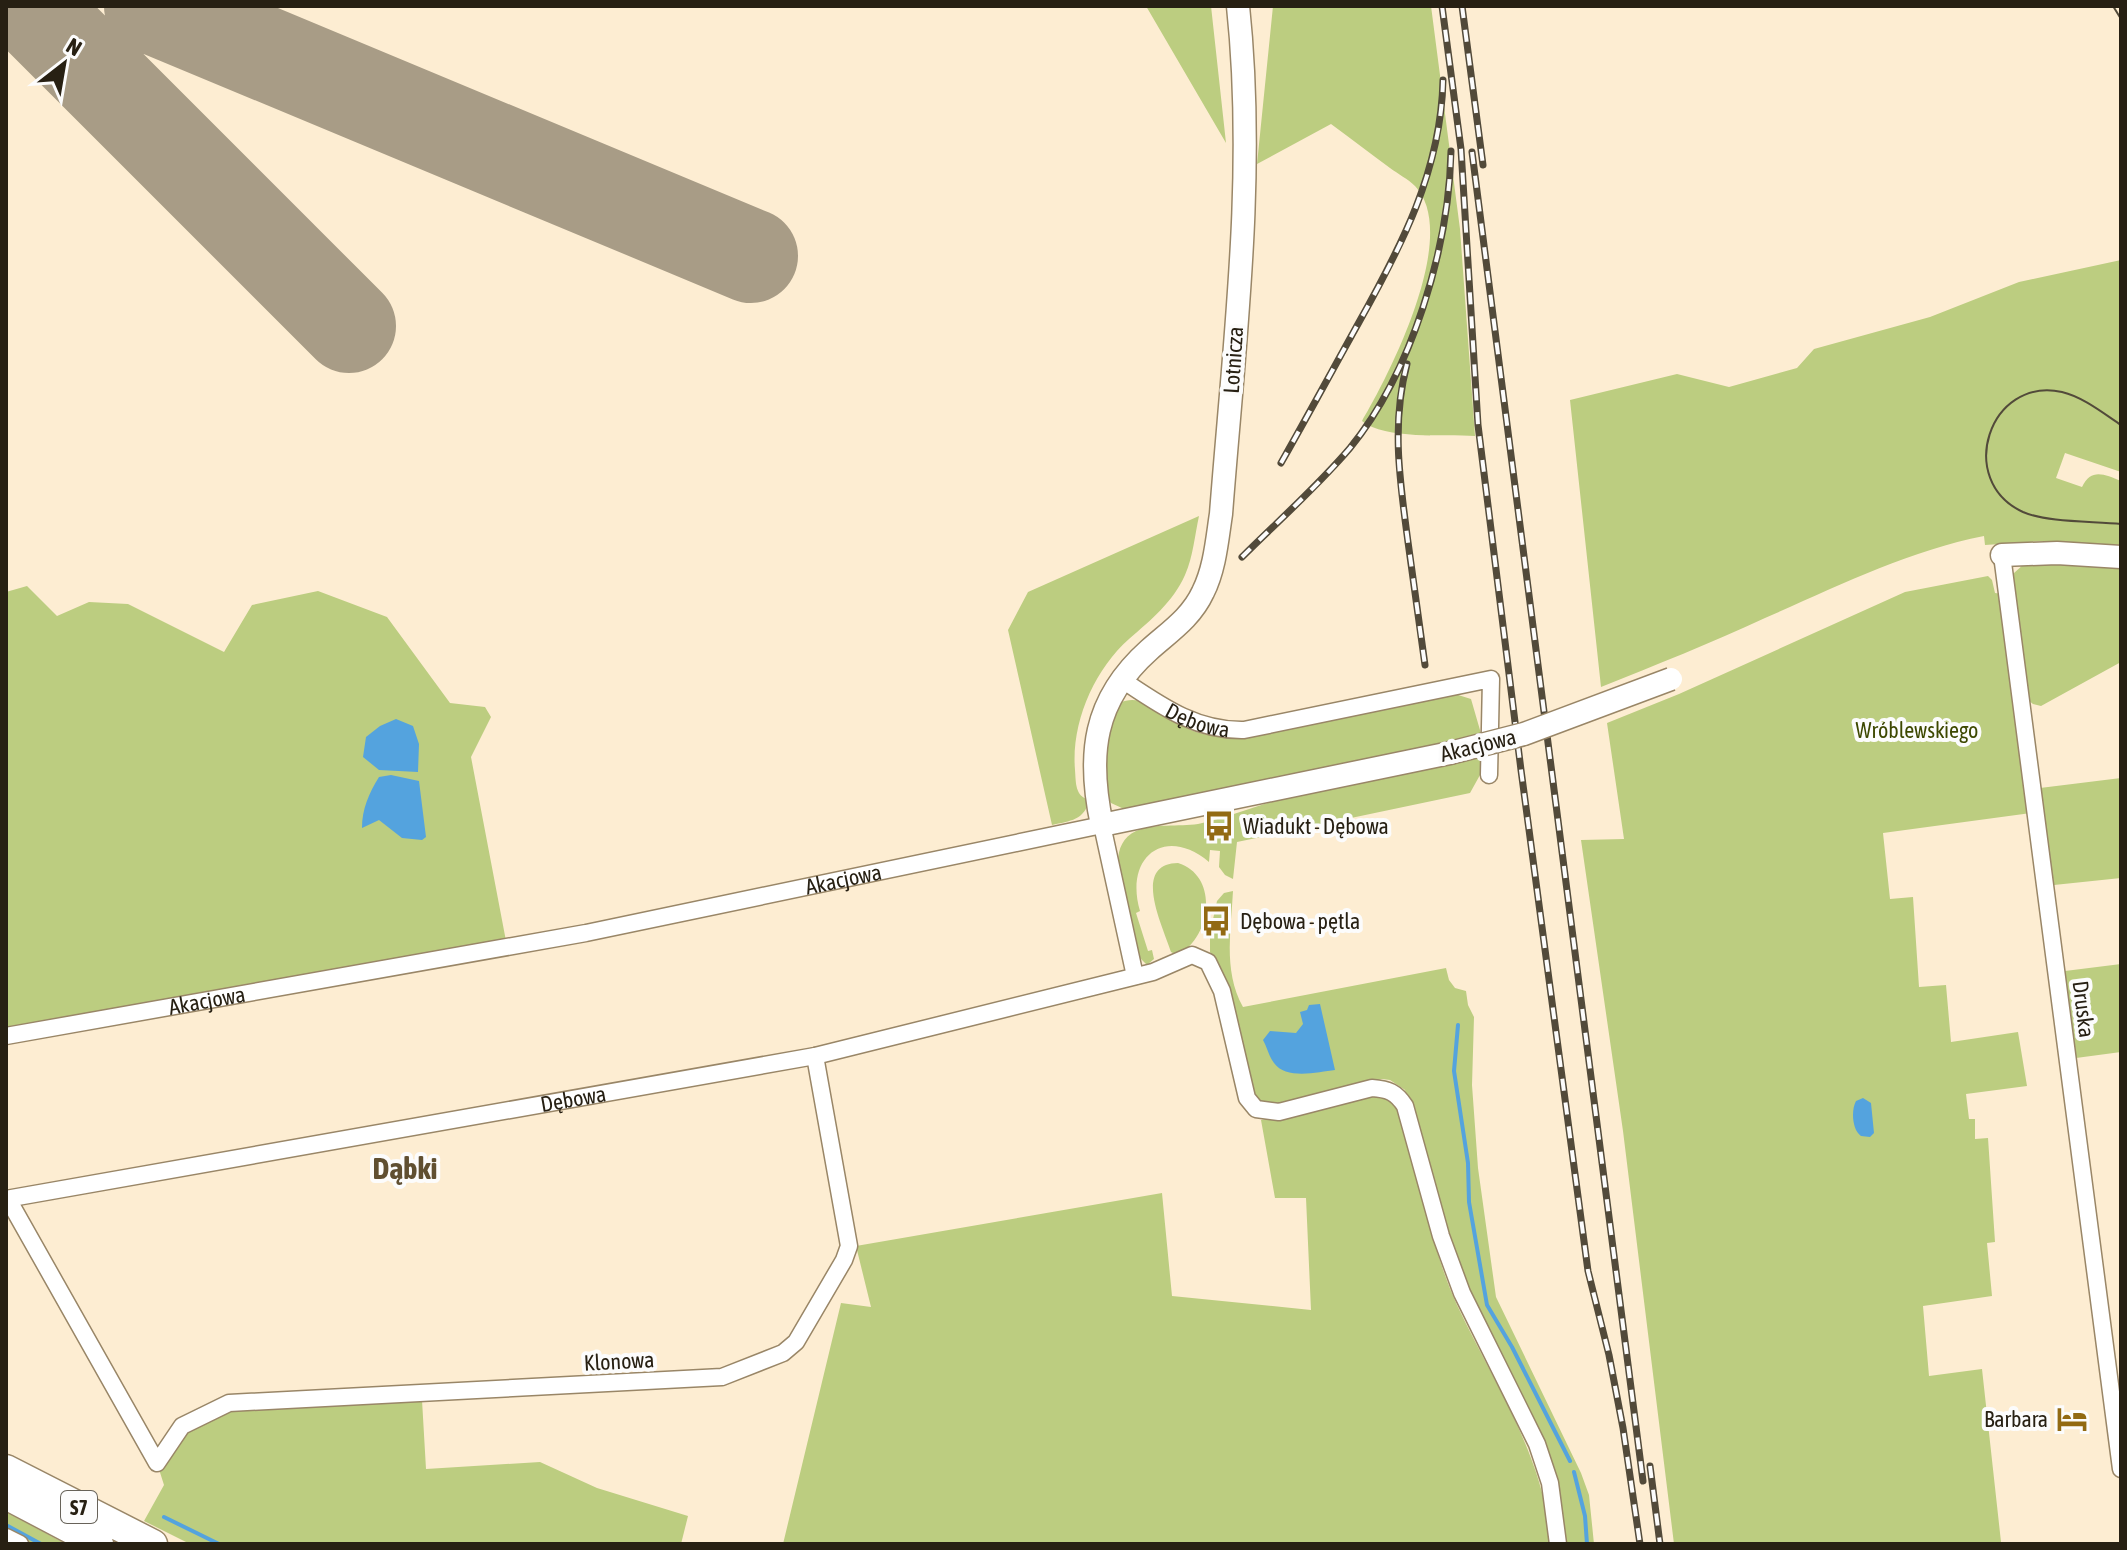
<svg xmlns="http://www.w3.org/2000/svg" width="2127" height="1550" viewBox="0 0 2127 1550" font-family="'Asap Condensed',sans-serif">
<rect width="100%" height="100%" fill="#fdedd2"/>
<!-- green -->
<path fill="#bccd80" d="M 1146,6 L 1211,6 L 1226,143 Z
M 1273,6 L 1431,6 L 1460,229 L 1475,436 C 1445,434 1385,440 1362,421 C 1390,374 1461,234 1415,186 C 1408,179 1398,174 1390,168 C 1370,153 1351,139 1331,124 L 1257,164 Z
M 2121,260 L 2121,472 L 2065,453 L 2056,478 L 2082,487 C 2091,468 2104,474 2121,481 L 2121,545 L 2045,541 L 1985,545 L 1984,536 C 1908,551 1836,587 1765,618 C 1711,643 1656,665 1601,687 L 1570,400 L 1677,374 L 1729,387 L 1797,368 L 1814,349 L 1930,317 L 2019,282 Z
M 1199,516 C 1195,534 1193,557 1185,575 C 1173,602 1151,620 1129,639 C 1094,670 1071,723 1075,770 C 1076,783 1075,796 1089,800 C 1085,820 1070,821 1052,825 L 1008,630 L 1028,592 Z
M 2024,564 L 2054,564 L 2121,568 L 2121,662 L 2041,706 L 2033,704 L 2028,700 L 2013,582 L 2014,573 Z
M 1988,576 L 1992,580 L 1995,593 L 2002,594 L 2031,813 L 1883,833 L 1890,899 L 1913,897 L 1919,987 L 1946,985 L 1951,1042 L 2018,1032 L 2027,1086 L 1966,1094 L 1969,1119 L 1975,1119 L 1975,1139 L 1988,1138 L 1995,1242 L 1987,1243 L 1992,1296 L 1923,1306 L 1929,1376 L 1982,1369 L 2001,1542 L 1674,1544 L 1623,1131 L 1581,840 L 1624,839 L 1607,723 L 1679,694 L 1905,592 Z
M 27,586 L 57,616 L 89,602 L 128,604 L 224,652 L 252,605 L 318,591 L 387,617 L 450,703 L 485,707 L 491,717 L 471,757 L 506,941 L 6,1030 L 6,592 Z
M 1455,694 L 1471,699 L 1482,737 L 1124,809 L 1111,803 L 1106,795 L 1106,731 L 1120,703 C 1145,690 1173,724 1196,732 C 1213,737 1230,737 1248,737 Z
M 1482,752 L 1480,775 L 1470,793 L 1237,842 L 1233,879 L 1225,875 L 1219,867 L 1220,851 L 1210,850 L 1209,862 C 1165,825 1124,857 1140,911 L 1136,913 L 1148,951 L 1152,950 L 1154,959 L 1147,965 L 1139,957 L 1118,862 C 1118,849 1123,837 1136,831 C 1154,823 1179,827 1198,824 C 1227,818 1254,806 1282,799 Z
M 2121,778 L 2121,878 L 2054,885 L 2040,788 Z
M 1178,863 C 1220,876 1211,939 1177,955 L 1171,952 C 1163,926 1131,864 1178,863 Z
M 1233,891 C 1231,931 1223,971 1243,1007 L 1446,968 L 1449,980 L 1455,988 L 1466,991 L 1468,1005 L 1474,1017 L 1472,1085 L 1478,1168 L 1496,1297 L 1581,1473 L 1589,1495 L 1594,1544 L 1564,1544 L 1561,1511 L 1480,1321 L 1447,1236 L 1405,1090 L 1390,1080 L 1382,1079 L 1273,1104 L 1260,1102 L 1256,1097 L 1223,981 L 1210,952 L 1210,933 L 1217,901 L 1224,893 Z
M 2121,964 L 2121,1052 L 2076,1058 L 2065,971 Z
M 1376,1093 L 1389,1098 L 1401,1110 C 1417,1172 1431,1248 1457,1305 C 1494,1384 1544,1455 1551,1544 L 783,1544 L 841,1303 L 871,1307 L 856,1246 L 1162,1193 L 1172,1296 L 1311,1310 L 1306,1198 L 1275,1198 L 1261,1120 Z
M 422,1400 L 426,1469 L 540,1462 L 597,1488 L 688,1516 L 681,1544 L 190,1544 L 144,1521 L 164,1485 L 157,1463 L 187,1432 L 233,1409 Z
M 6,1512 L 66,1544 L 6,1544 Z"/>
<!-- water -->
<path fill="#54a3de" d="M 396,719 L 413,726 L 419,744 L 418,772 L 379,770 L 363,757 L 366,737 L 380,726 Z
M 391,775 L 419,781 L 426,837 L 422,840 L 402,838 L 379,820 L 362,828 C 362,809 369,793 379,777 Z
M 1320,1004 L 1335,1070 C 1318,1072 1286,1080 1274,1063 C 1269,1057 1267,1047 1263,1040 L 1270,1031 L 1296,1033 L 1303,1024 L 1300,1012 L 1307,1010 L 1309,1005 Z
M 1863,1098 L 1871,1103 L 1874,1133 L 1870,1137 L 1861,1136 C 1852,1130 1851,1110 1856,1101 Z"/>
<g fill="none" stroke-linecap="round" stroke-linejoin="round">
<!-- stream -->
<path stroke="#54a3de" stroke-width="4" d="M 1458,1025 L 1454,1071 L 1468,1163 L 1469,1202 L 1487,1305 L 1512,1347 L 1570,1461
M 1574,1472 L 1585,1516 L 1587,1544
M 164,1517 L 219,1544
M 6,1525 L 41,1544"/>
<!-- runway -->
<path stroke="#a89c86" stroke-width="94" d="M 29,6 L 349,326
M 151,6 L 751,256"/>
<!-- street casing -->
<g stroke="#998667" stroke-width="19">
<g id="street">
<path d="M 2002,555 L 2121,1469"/>
<path id="s1" d="M 1121,679 C 1160,705 1195,731 1244,730 L 1491,679 L 1489,775"/>
<path id="s2" d="M 6,1036 L 586,933 L 1102,825 L 1135,976"/>
<path id="s3" d="M 6,1199 L 815,1056 L 1153,972 L 1192,955 L 1208,962 L 1222,991 L 1247,1098 L 1256,1109 L 1279,1112 L 1372,1088 C 1388,1089 1396,1092 1405,1106 L 1441,1236 L 1462,1293 L 1537,1444 L 1550,1483 L 1558,1544"/>
<path d="M 8,1199 L 157,1463 L 182,1426 L 229,1403 L 722,1377 L 783,1353 L 796,1342 L 844,1260 L 849,1246 L 815,1056"/>
<path d="M 6,1537 L 20,1544"/>
</g>
</g>
<!-- secondary casing -->
<g stroke="#998667" stroke-width="25">
<path id="secondary" d="M 1238,6 C 1256,175 1234,345 1221,514 C 1217,540 1215,568 1203,592 C 1191,618 1169,632 1149,650 C 1093,700 1087,755 1102,825 L 1450,753
M 2002,555 L 2057,553 L 2121,557"/>
</g>
<!-- highway casing -->
<g stroke="#998667" stroke-width="31">
<path id="highway" d="M 6,1469 L 153,1544
M 6,1495 L 99,1544"/>
</g>
<!-- street -->
<use href="#street" stroke="#fff" stroke-width="16"/>
<!-- secondary -->
<use href="#secondary" stroke="#fff" stroke-width="22"/>
<!-- highway -->
<use href="#highway" stroke="#fff" stroke-width="28"/>
<!-- tram -->
<path stroke="#524a3a" stroke-width="2" d="M 2113,6 L 2121,19
M 2121,425 C 2103,413 2083,397 2062,392 C 1989,376 1955,481 2023,512 C 2049,523 2093,521 2121,524"/>
<!-- rail casing -->
<g stroke="#524a3a" stroke-width="7">
<path id="rail" d="M 1442,6 L 1461,149 L 1478,425 L 1521,770 L 1588,1271 L 1609,1355 L 1623,1428 L 1640,1544
M 1462,6 L 1483,165
M 1472,152 L 1643,1481
M 1407,364 C 1391,424 1400,482 1408,542 C 1414,583 1419,624 1425,665
M 1281,463 C 1307,417 1332,371 1358,324 C 1401,247 1441,171 1443,80
M 1242,557 C 1278,521 1317,487 1350,448 C 1412,372 1449,248 1451,151
M 1650,1466 L 1660,1544"/>
</g>
<!-- rail -->
<use href="#rail" stroke="#fcfcfc" stroke-width="4" stroke-dasharray="12" stroke-linecap="butt"/>
<!-- secondary-bridge casing -->
<g stroke="#998667" stroke-width="25" stroke-linecap="butt">
<path id="secondary-bridge" d="M 1450,753 L 1524,734 L 1671,679"/>
</g>
<!-- secondary-bridge -->
<use href="#secondary-bridge" stroke="#fff" stroke-width="22"/>
</g>
<!-- icons -->
<defs>
<g id="bus-bare" transform="scale(2.4)"><path d="M-5-6H5V4H4V6H2V4H-2V6H-4V4H-5ZM-3.5-4V0h7V-4ZM-3.5 1.2v1.5H-2V1.2ZM2 1.2v1.5H3.5V1.2Z" fill="#926a13" stroke="#fcfcfc" stroke-width="2.5" paint-order="stroke"/></g>
<g id="hotel-bare" transform="scale(2.4)"><path d="M-6-4.5h1.5V1H6V5H4.5V3h-9V5H-6ZM-4 0a1.8 1.8 0 1 1 3.6 0ZM.5 0V-2.5h3Q6-2.5 6 0Z" fill="#926a13" stroke="#fcfcfc" stroke-width="2.5" paint-order="stroke"/></g>
</defs>
<g fill-rule="evenodd">
<use href="#bus-bare" x="1219" y="826"/>
<use href="#bus-bare" x="1216" y="921"/>
<use href="#hotel-bare" x="2072" y="1419"/>
</g>
<g text-anchor="middle" dominant-baseline="central" stroke-width="8" stroke-linejoin="round" paint-order="stroke">
<!-- shield labels -->
<rect fill="#fcfcfc" stroke="#676259" stroke-width="2" x="61" y="1491" width="36" height="32" rx="6"/>
<g font-size="20" font-weight="bold" fill="#272013">
<text x="79" y="1507">S7</text>
</g>
<!-- street labels -->
<g font-size="22" fill="#272013" stroke="#fcfcfc">
<text transform="translate(1233 360) rotate(-86)">Lotnicza</text>
<text stroke="none"><textPath href="#s1" startOffset="88">Dębowa</textPath></text>
<text transform="translate(1478 745) rotate(-14)">Akacjowa</text>
<text stroke="none"><textPath href="#s2" startOffset="852">Akacjowa</textPath></text>
<text stroke="none"><textPath href="#s2" startOffset="204">Akacjowa</textPath></text>
<text transform="translate(2084 1009) rotate(83)">Druska</text>
<text stroke="none"><textPath href="#s3" startOffset="576">Dębowa</textPath></text>
<text transform="translate(619 1361) rotate(-3)">Klonowa</text>
</g>
<!-- park labels -->
<g font-size="22" fill="#3d4801" stroke="#fcfcfc">
<text x="1917" y="730">Wróblewskiego</text>
</g>
<!-- poi labels -->
<g font-size="22" fill="#272013" stroke="#fcfcfc" text-anchor="start">
<text x="1243" y="826">Wiadukt - Dębowa</text>
<text x="1240" y="921">Dębowa - pętla</text>
<text x="2048" y="1419" text-anchor="end">Barbara</text>
</g>
<!-- district labels -->
<g font-size="30" font-weight="bold" fill="#604f31" stroke="#fcfcfc">
<text x="405" y="1168">Dąbki</text>
</g>
</g>
<!-- border -->
<rect width="2127" height="1550" fill="none" stroke="#272013" stroke-width="16"/>
<!-- north arrow -->
<g transform="translate(64 64) rotate(31)" stroke="#fcfcfc" stroke-width="6" paint-order="stroke">
<path d="M0-6L14 30L0 20L-14 30Z" fill="#272013"/>
<text y="-12" font-size="22" font-weight="bold" text-anchor="middle" fill="#272013">N</text>
</g>
</svg>
